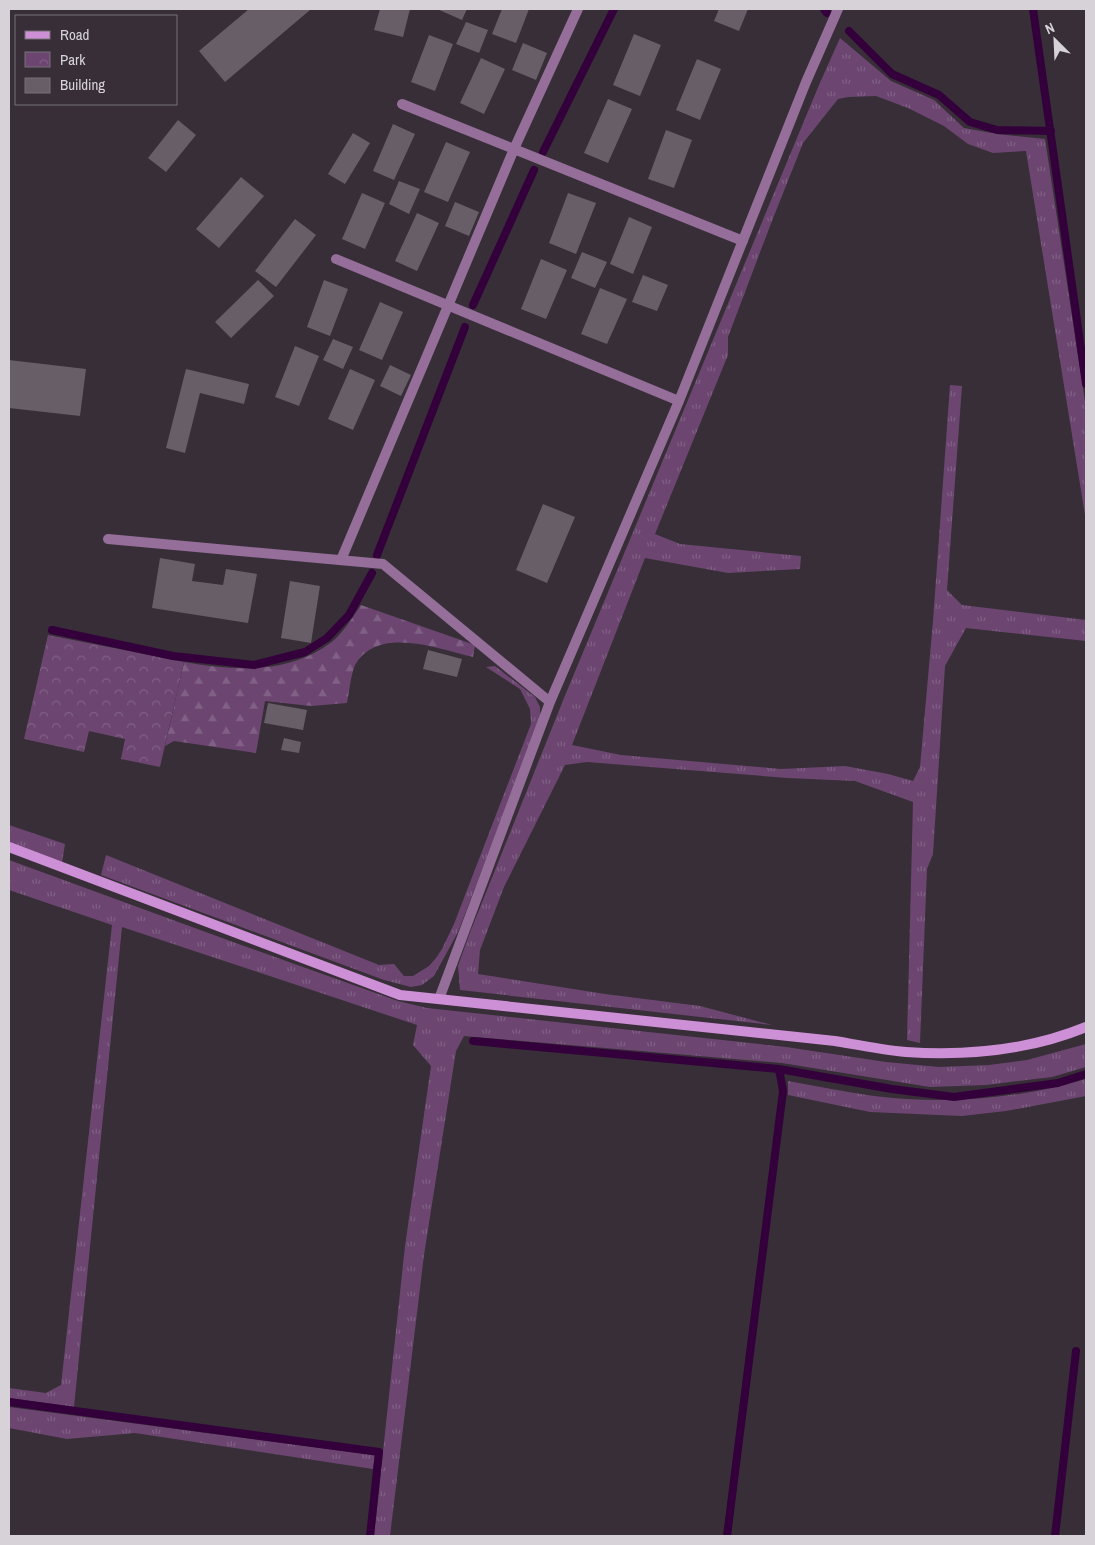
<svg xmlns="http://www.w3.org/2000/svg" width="1095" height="1545" viewBox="0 0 1095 1545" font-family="'Archivo Narrow',sans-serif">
<defs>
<pattern id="grass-tufts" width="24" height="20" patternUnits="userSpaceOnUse" patternTransform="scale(1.25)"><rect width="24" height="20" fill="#6c4671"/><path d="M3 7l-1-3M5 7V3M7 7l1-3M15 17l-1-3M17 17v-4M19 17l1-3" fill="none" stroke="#806084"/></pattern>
<pattern id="forest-firs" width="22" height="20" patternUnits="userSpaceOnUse" patternTransform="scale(1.25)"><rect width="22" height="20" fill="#6c4671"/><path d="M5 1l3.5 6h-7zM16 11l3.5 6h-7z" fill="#806084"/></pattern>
<pattern id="park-crowns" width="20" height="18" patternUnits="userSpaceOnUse" patternTransform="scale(1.25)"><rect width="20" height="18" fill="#6c4671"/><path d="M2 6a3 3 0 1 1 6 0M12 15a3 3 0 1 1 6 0" fill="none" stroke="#806084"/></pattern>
</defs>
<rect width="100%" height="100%" fill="#372e38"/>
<!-- grass -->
<path fill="url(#grass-tufts)" d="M 840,38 L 891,81 L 934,100 L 964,128 L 997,134 L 1045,139 L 1086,408 L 1086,527 L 1085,515 L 1026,151 L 993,153 L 968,144 L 944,126 L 908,108 L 876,96 L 848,97 L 838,99 L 803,143 L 770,226 L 728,337 L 728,355 L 655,534 L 680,544 L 801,556 L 800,569 L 728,573 L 645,558 L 572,745 L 621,755 L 781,769 L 845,766 L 888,774 L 913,781 L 920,767 L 933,621 L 950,385 L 962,386 L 947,590 L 962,605 L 1086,620 L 1086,641 L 966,628 L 945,666 L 933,854 L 927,869 L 920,1043 L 907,1040 L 913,802 L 855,781 L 788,778 L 587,762 L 565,765 L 504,887 L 480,950 L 478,974 L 605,994 L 700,1006 L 772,1025 L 460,990 L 458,966 L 469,935 L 564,698 L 819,85 Z
M 495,666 L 535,697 L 540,707 L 540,719 L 458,932 L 434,976 L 422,985 L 411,987 L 384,980 L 101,875 L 106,855 L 379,965 L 394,964 L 404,976 L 413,976 L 429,966 L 436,958 L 442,949 L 454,924 L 531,724 L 530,709 L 520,689 L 486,667 Z
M 9,825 L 65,844 L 62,863 L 9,843 Z
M 9,860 L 233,942 L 398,1001 L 427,1008 L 786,1047 L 886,1062 L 939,1067 L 989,1065 L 1027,1060 L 1086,1044 L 1086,1067 L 1052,1077 L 986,1085 L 930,1087 L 782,1063 L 464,1036 L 456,1051 L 424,1255 L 390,1536 L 374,1536 L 405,1246 L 431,1066 L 413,1045 L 417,1025 L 122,927 L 74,1407 L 9,1398 L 9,1388 L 46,1393 L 61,1385 L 112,925 L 9,890 Z
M 1086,1079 L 1086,1096 L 1006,1111 L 962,1116 L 870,1112 L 788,1095 L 788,1081 C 817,1086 846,1092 874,1096 C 945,1105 1018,1099 1086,1079 Z
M 9,1407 L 375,1455 L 373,1469 L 135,1433 L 67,1439 L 9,1428 Z"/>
<!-- forest -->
<path fill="url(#forest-firs)" d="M 361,605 L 475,645 L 473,657 C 437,649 379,625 355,665 C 351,674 349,693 347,703 L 311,706 L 265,701 L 256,753 L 174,741 L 165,746 L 184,662 C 235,671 289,675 333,641 C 342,634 354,615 361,605 Z"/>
<!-- park -->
<path fill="url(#park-crowns)" d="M 48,635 L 184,662 L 160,767 L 121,759 L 125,739 L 89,731 L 84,752 L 24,739 Z"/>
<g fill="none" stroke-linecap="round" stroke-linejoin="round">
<!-- stream -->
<path stroke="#34003b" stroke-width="8" d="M 824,9 L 827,13
M 1033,9 L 1086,384
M 849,31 L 892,74 L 939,95 L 970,122 L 997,130 L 1051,131
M 543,152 L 614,9
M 473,305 L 534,170
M 377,555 L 465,327
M 52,630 L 173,656 L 254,665 L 305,652 L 327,638 L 349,615 L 372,573
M 473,1041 L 779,1069 L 892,1089 L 954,1097 L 1058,1083 L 1086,1074
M 9,1402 L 379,1452 L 370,1536
M 727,1536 L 783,1091 L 779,1069
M 1055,1536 L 1076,1351"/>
</g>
<!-- building -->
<path fill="#675e68" d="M 249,9 L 309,9 L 310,10 L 225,82 L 199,51 Z
M 380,9 L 410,9 L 403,37 L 374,30 Z
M 437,9 L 467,9 L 462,20 Z
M 502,9 L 529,9 L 516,43 L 492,34 Z
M 719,9 L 748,9 L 739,31 L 714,21 Z
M 466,22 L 488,30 L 479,53 L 456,44 Z
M 634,34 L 661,45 L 640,96 L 613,85 Z
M 429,35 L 453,44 L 435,91 L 411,82 Z
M 523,43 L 547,53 L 536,80 L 512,70 Z
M 481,58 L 505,69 L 484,114 L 460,103 Z
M 697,59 L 721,69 L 700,120 L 676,110 Z
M 608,99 L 632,109 L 608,163 L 584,153 Z
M 178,120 L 196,135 L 166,172 L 148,158 Z
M 393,124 L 415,134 L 394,180 L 373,171 Z
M 666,130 L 692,140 L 674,188 L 648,179 Z
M 353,133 L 370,143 L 345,184 L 328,174 Z
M 446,142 L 470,152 L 448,202 L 424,192 Z
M 241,177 L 264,196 L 219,248 L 196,229 Z
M 399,181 L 420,189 L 409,214 L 389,204 Z
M 362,193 L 385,203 L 365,249 L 342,239 Z
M 568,193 L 596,203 L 576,254 L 549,243 Z
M 455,202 L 479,212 L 469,236 L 445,226 Z
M 417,213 L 439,223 L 417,271 L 395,261 Z
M 629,217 L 652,227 L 633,274 L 610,264 Z
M 295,219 L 316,235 L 276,287 L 255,271 Z
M 582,252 L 607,262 L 595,288 L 571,278 Z
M 541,259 L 567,270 L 546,319 L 521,309 Z
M 643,275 L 668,285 L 657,311 L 632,302 Z
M 258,280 L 274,296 L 231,338 L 215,322 Z
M 324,280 L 348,289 L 330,336 L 307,327 Z
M 600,288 L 627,299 L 607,344 L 581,334 Z
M 380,302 L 403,312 L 382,360 L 359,350 Z
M 333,339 L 353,347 L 343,369 L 323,360 Z
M 295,346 L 319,356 L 299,406 L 275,397 Z
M 9,360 L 86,369 L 80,416 L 9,408 Z
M 390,365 L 411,375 L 401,396 L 380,386 Z
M 186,369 L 249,384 L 244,404 L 200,393 L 185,453 L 166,448 Z
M 350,369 L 375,380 L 353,430 L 328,419 Z
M 543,504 L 575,517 L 547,583 L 516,570 Z
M 160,558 L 195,564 L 192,581 L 223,585 L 226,569 L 257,574 L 248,623 L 152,608 Z
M 290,581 L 320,586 L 311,643 L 281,638 Z
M 428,650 L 462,659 L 457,677 L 423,669 Z
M 268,703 L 307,710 L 303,730 L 264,723 Z
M 284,738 L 301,742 L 299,753 L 281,750 Z"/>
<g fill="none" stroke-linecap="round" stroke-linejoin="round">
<!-- street -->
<path stroke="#956e9a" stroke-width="10" d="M 402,104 L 743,241
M 336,259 L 679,401
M 108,539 L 383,564 L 550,702
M 341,560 L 514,149 L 578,9
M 439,999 L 550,702 L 679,401 L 806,82 L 838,9"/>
<!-- secondary -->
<path stroke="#cd8fd5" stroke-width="10" d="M 9,847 L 400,995 L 835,1041 C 858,1045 882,1050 906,1052 C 967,1056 1030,1050 1086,1027"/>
</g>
<!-- border -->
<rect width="1095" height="1545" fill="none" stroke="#d7d2d8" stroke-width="20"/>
<!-- legend -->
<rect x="15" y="15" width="162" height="90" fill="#372e38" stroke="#777078"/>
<rect x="25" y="31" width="25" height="8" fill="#cd8fd5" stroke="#777078"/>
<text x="60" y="40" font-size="15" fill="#d7d2d8">Road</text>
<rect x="25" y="52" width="25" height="15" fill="url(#park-crowns)" stroke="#777078"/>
<text x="60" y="65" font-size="15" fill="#d7d2d8">Park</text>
<rect x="25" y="78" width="25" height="15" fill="#675e68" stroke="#777078"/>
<text x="60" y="90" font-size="15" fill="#d7d2d8">Building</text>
<!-- north arrow -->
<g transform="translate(1055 40) rotate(336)" stroke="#372e38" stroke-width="4" paint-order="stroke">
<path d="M0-4L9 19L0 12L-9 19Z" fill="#d7d2d8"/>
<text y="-8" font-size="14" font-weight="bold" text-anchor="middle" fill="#d7d2d8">N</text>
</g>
</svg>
